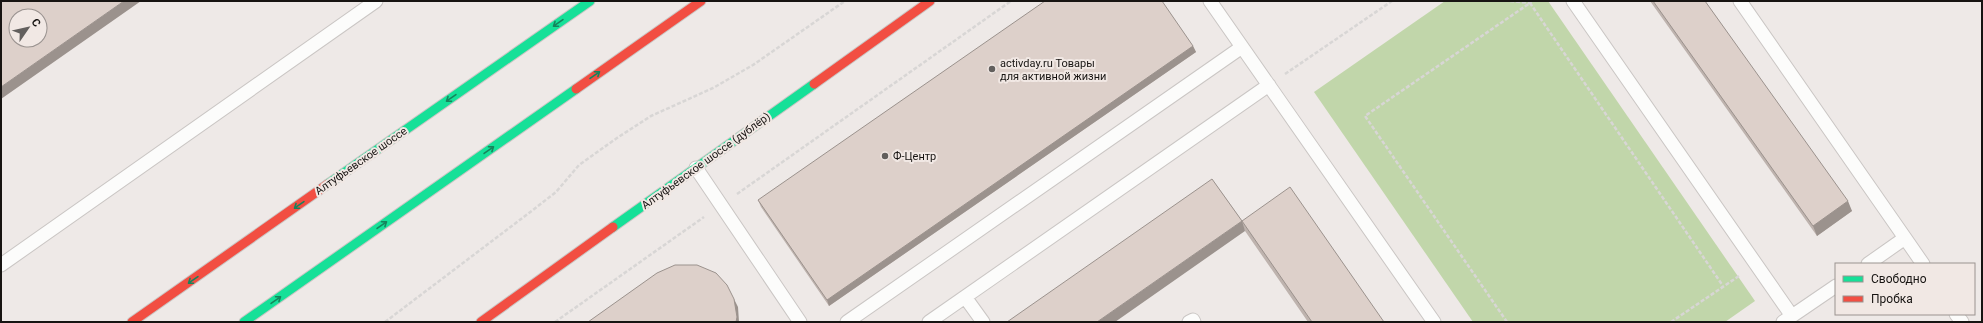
<svg xmlns="http://www.w3.org/2000/svg" width="1983" height="323" viewBox="0 0 1983 323" font-family="Roboto,sans-serif">
<rect width="100%" height="100%" fill="#eee9e7"/>
<!-- green -->
<path fill="#c1d6aa" d="M 1445,1 L 1548,1 L 1755,301 L 1725,322 L 1473,322 L 1314,92 Z"/>
<g fill="none" stroke-linecap="round" stroke-linejoin="round">
<!-- lane casing -->
<g stroke="#cac6c4" stroke-width="15">
<path id="lane" d="M 1210,1 L 1434,322
M 1573,1 L 1792,316 L 1783,322
M 1740,1 L 1905,238
M 696,168 L 800,322
M 1868,264 L 1905,238 L 1923,264
M 1,265 L 376,1
M 965,297 L 983,322
M 1956,314 L 1962,322
M 1792,316 L 1836,286
M 847,322 L 1242,47
M 929,322 L 1269,85
M 1189,322 L 1193,320 L 1194,322"/>
</g>
<!-- fast casing -->
<g stroke="#cac6c4" stroke-width="11">
<path id="fast" d="M 328,184 L 590,1
M 613,227 L 814,84
M 244,322 L 576,89"/>
</g>
<!-- jam casing -->
<g stroke="#cac6c4" stroke-width="11">
<path id="jam" d="M 814,84 L 930,1
M 576,89 L 701,1
M 132,322 L 328,184
M 481,322 L 613,227"/>
</g>
<!-- path -->
<path stroke="#d8d6d5" stroke-width="2.5" stroke-dasharray="4 2" stroke-linecap="butt" d="M 1510,1 L 1530,3 L 1533,1
M 1285,74 L 1392,1
M 737,194 L 1011,1
M 385,322 L 529,213 L 556,192 L 579,165 L 617,138 L 651,116 L 713,88 L 753,65 L 845,1
M 555,322 L 704,217
M 1507,322 L 1365,116 L 1530,3 L 1723,286
M 1671,322 L 1739,276"/>
<!-- lane -->
<use href="#lane" stroke="#fcfcfb" stroke-width="13"/>
<!-- fast -->
<use href="#fast" stroke="#16e098" stroke-width="9"/>
<!-- jam -->
<use href="#jam" stroke="#f24e42" stroke-width="9"/>
</g>
<!-- wall -->
<path fill="#beb3ae" d="M 1650,1 L 1705,1 L 1852,211 L 1817,236 Z
M 1193,46 L 1196,52 L 829,306 L 761,207 L 758,200 Z
M 1212,179 L 1242,221 L 1384,322 L 1308,322 L 1245,231 Z"/>
<!-- shaded-wall -->
<path fill="#9b928d" d="M 124,1 L 141,1 L 1,99 L 1,87 Z
M 1193,46 L 1196,52 L 829,306 L 827,300 Z
M 1848,201 L 1852,211 L 1817,236 L 1813,226 Z
M 1242,221 L 1245,231 L 1115,322 L 1097,322 Z
M 734,299 L 738,307 L 739,322 L 736,322 Z"/>
<!-- building -->
<path fill="#ddd0ca" stroke="#9b928d" fill-rule="evenodd" d="M 1,1 L 124,1 L 1,87 ZM 16,16 L 40,16 L 40,40 L 16,40 Z
M 1045,1 L 1162,1 L 1193,46 L 827,300 L 758,200 Z
M 1653,1 L 1705,1 L 1848,201 L 1813,226 Z
M 1212,179 L 1242,221 L 1097,322 L 1007,322 Z
M 1290,187 L 1384,322 L 1312,322 L 1242,221 Z
M 675,265 L 697,265 L 716,273 L 727,285 L 734,299 L 737,317 L 736,322 L 588,322 L 657,273 Z"/>
<!-- one-way arrows -->
<defs><path id="oneway-shaft" d="M-6 0H5M1.5-3L5.5 0L1.5 3" fill="none" stroke-width="1.6" stroke-linecap="round" stroke-linejoin="round"/></defs>
<g stroke="#16845c">
<use href="#oneway-shaft" transform="translate(558 23) rotate(145)"/>
<use href="#oneway-shaft" transform="translate(595 75) rotate(-35)"/>
<use href="#oneway-shaft" transform="translate(451 98) rotate(145)"/>
<use href="#oneway-shaft" transform="translate(489 150) rotate(-35)"/>
<use href="#oneway-shaft" transform="translate(299 205) rotate(145)"/>
<use href="#oneway-shaft" transform="translate(382 225) rotate(-35)"/>
<use href="#oneway-shaft" transform="translate(193 280) rotate(145)"/>
<use href="#oneway-shaft" transform="translate(276 300) rotate(-35)"/>
</g>
<!-- markers -->
<g fill="#625f5d" stroke="#f1e8e4" stroke-width="1.5">
<circle cx="992" cy="69" r="4"/>
<circle cx="885" cy="156" r="4"/>
</g>
<g text-anchor="middle" dominant-baseline="central" stroke-width="4" stroke-linejoin="round" paint-order="stroke">
<!-- poi labels -->
<g font-size="11" fill="#171412" stroke="#f1e8e4" text-anchor="start">
<text x="1000" y="63">activday.ru Товары<tspan x="1000" dy="13">для активной жизни</tspan></text>
<text x="893" y="156">Ф-Центр</text>
</g>
<!-- street labels -->
<g font-size="11" fill="#171412" stroke="#f1e8e4">
<text transform="translate(361 161) rotate(-35)">Алтуфьевское шоссе</text>
<text transform="translate(706 161) rotate(-36)">Алтуфьевское шоссе (дублёр)</text>
</g>
</g>
<!-- border -->
<rect width="1983" height="323" fill="none" stroke="#171412" stroke-width="4"/>
<!-- legend -->
<rect x="1835" y="263" width="140" height="52" fill="#f1e8e4" stroke="#9a9390"/>
<rect x="1843" y="276" width="20" height="6" fill="#16e098" stroke="#9a9390"/>
<text x="1871" y="283" font-size="12" fill="#171412">Свободно</text>
<rect x="1843" y="296" width="20" height="6" fill="#f24e42" stroke="#9a9390"/>
<text x="1871" y="303" font-size="12" fill="#171412">Пробка</text>
<!-- north arrow -->
<g transform="translate(28 28) rotate(56)"><circle r="19" fill="#f1e8e4" stroke="#9a9390"/>
<path d="M0-3L7 15L0 10L-7 15Z" fill="#625f5d"/>
<text y="-6" font-size="11" font-weight="bold" text-anchor="middle" fill="#171412">С</text>
</g>
</svg>
